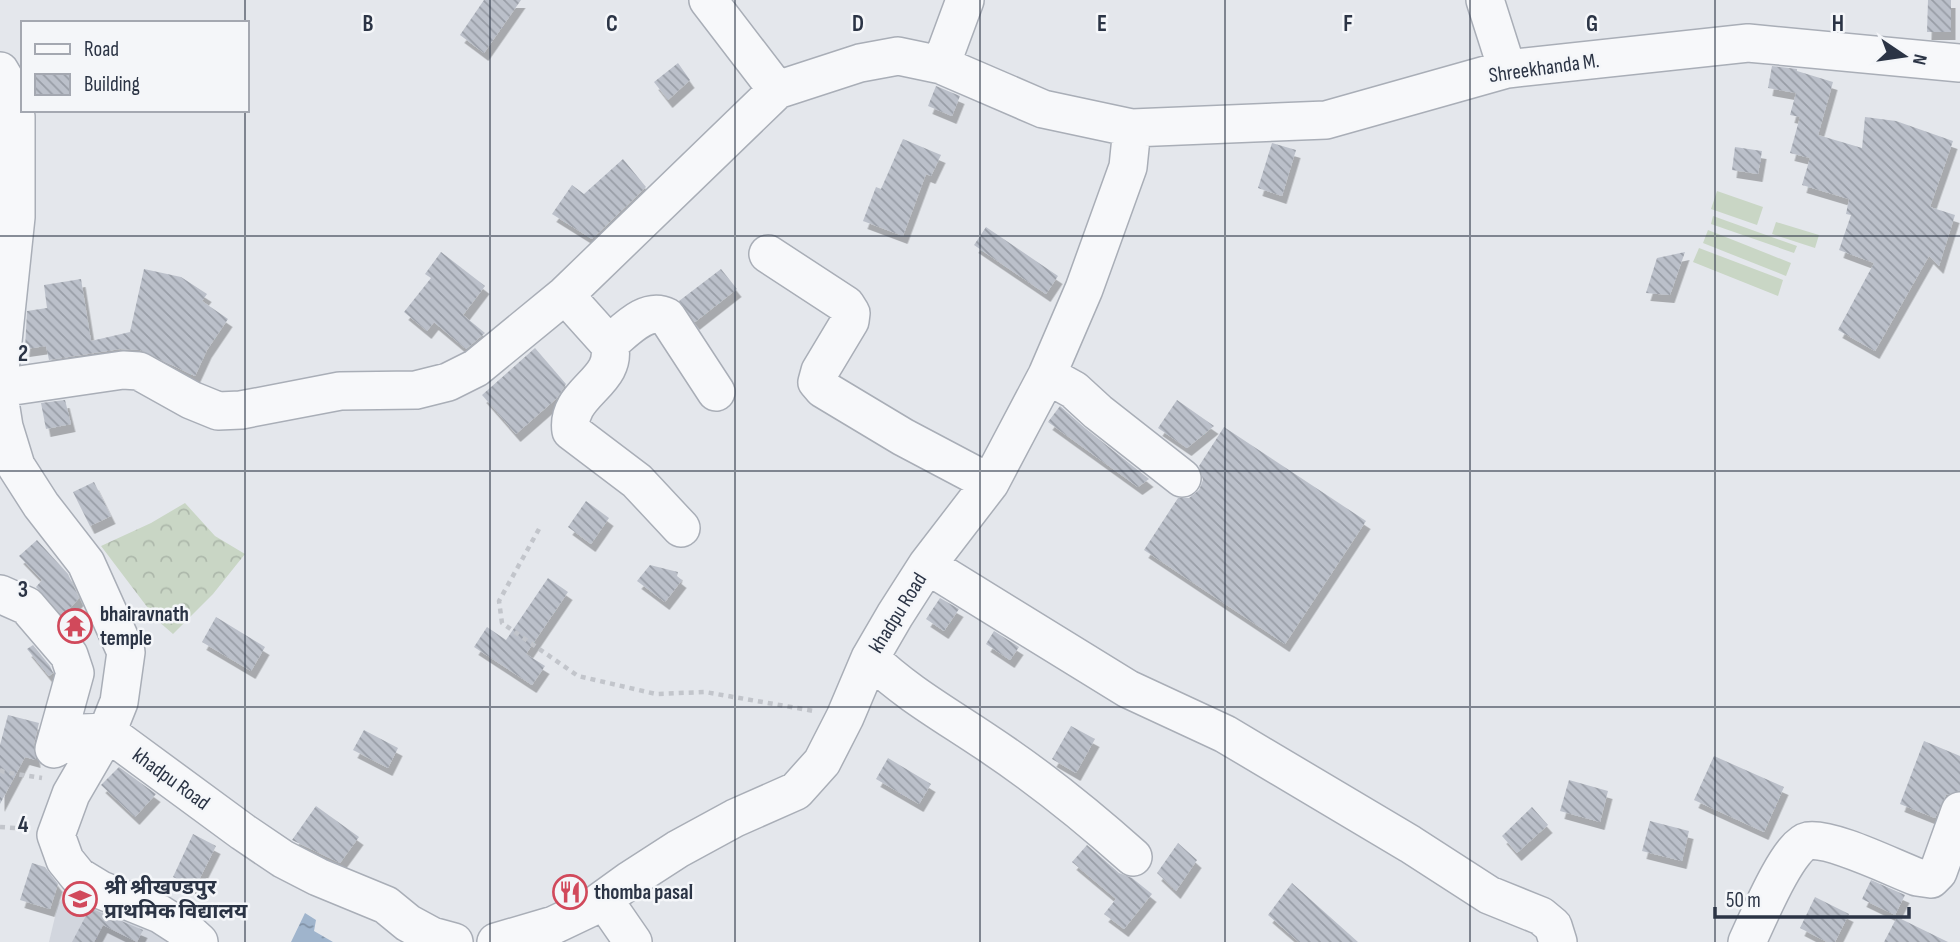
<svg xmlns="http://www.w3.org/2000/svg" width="1960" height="942" viewBox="0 0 1960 942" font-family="'Sofia Sans Condensed','Noto Sans Devanagari',sans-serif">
<defs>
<pattern id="forest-crowns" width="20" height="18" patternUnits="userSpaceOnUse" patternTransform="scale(1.75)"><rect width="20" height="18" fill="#c9d6c5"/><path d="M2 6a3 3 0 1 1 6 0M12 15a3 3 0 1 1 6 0" fill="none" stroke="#adb8ab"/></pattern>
<pattern id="water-ripples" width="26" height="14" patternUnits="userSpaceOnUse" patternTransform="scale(1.75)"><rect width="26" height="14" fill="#9fb4cc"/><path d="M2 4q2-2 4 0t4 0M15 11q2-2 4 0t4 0" fill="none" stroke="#8293a7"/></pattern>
<pattern id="building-back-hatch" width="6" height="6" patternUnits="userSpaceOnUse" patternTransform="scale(1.75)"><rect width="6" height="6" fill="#bbc0ca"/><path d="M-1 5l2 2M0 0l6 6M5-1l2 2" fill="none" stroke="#989da6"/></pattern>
<filter id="shadow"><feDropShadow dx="4.5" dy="8" stdDeviation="0" flood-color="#0004"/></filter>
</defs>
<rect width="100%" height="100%" fill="#e4e7ec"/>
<!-- built -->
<path fill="#d2d6de" d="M 75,883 L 187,942 L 49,942 L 58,904 Z"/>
<!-- forest -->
<path fill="url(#forest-crowns)" d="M 185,503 L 215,536 L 245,554 L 213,594 L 173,634 L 157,620 L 101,546 L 151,523 Z"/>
<!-- garden -->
<path fill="#c9d6c5" d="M 1717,191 L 1763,207 L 1757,225 L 1711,209 Z
M 1713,216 L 1797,246 L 1794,253 L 1711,224 Z
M 1776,222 L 1819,235 L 1815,248 L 1772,234 Z
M 1708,230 L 1791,263 L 1786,276 L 1703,243 Z
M 1699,248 L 1783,280 L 1778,296 L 1693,262 Z"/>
<!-- water -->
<path fill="url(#water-ripples)" d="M 305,913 L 316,920 L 314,931 L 333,942 L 291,942 Z"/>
<!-- building -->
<path fill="url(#building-back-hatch)" filter="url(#shadow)" d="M 484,0 L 521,0 L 484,53 L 460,35 Z
M 1928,0 L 1951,0 L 1951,32 L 1927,32 Z
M 678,63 L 690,80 L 668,100 L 654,82 Z
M 1772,66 L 1797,69 L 1797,71 L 1833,82 L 1818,135 L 1862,148 L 1865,117 L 1896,121 L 1953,141 L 1930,207 L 1955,215 L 1939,266 L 1929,256 L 1875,351 L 1838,330 L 1874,263 L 1839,250 L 1851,215 L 1846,214 L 1849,199 L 1802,185 L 1810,158 L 1790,153 L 1800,117 L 1790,115 L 1796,93 L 1768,88 Z
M 936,86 L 960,96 L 952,116 L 928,106 Z
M 903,139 L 941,155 L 931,176 L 926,174 L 903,236 L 863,221 L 876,187 L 881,189 Z
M 1272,143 L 1296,150 L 1282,196 L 1258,188 Z
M 1735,147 L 1762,151 L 1758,174 L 1732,170 Z
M 623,159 L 646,187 L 592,239 L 552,214 L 572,185 L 584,194 Z
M 986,227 L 1058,276 L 1046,294 L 974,245 Z
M 441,252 L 485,286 L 463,315 L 485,333 L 466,349 L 434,322 L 427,331 L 404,312 L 431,278 L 425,274 Z
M 1685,252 L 1670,295 L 1646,293 L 1657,258 Z
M 144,269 L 181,277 L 207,294 L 202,301 L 228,319 L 207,350 L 195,376 L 140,350 L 120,349 L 49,360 L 46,346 L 25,349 L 27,311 L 47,308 L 44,285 L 81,279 L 91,341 L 130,332 Z
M 721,269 L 737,289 L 695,322 L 679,301 Z
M 535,348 L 566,384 L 557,398 L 516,434 L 482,395 Z
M 65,400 L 71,424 L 46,429 L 41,403 Z
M 1177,400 L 1214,426 L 1187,448 L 1158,428 Z
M 1060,406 L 1085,428 L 1149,479 L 1138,487 L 1048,422 Z
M 1224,427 L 1366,521 L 1285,644 L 1144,550 L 1178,498 L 1189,498 L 1199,490 L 1203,480 L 1199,466 Z
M 94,482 L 111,516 L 90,526 L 73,492 Z
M 586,501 L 609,518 L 591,544 L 568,527 Z
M 37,540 L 68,574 L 79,598 L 63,616 L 36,587 L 42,580 L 19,556 Z
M 650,565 L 678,572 L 677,576 L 682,580 L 665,602 L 637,581 Z
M 548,578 L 568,592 L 526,654 L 545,666 L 532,685 L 474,647 L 487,627 L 506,640 Z
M 940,598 L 959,609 L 944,631 L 926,619 Z
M 216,617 L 265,647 L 251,671 L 202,642 Z
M 994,631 L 1019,647 L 1010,660 L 986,644 Z
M 33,645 L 50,666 L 53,673 L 49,676 L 27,649 Z
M 8,715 L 39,723 L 34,744 L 36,760 L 25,757 L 0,804 L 0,745 Z
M 1071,726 L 1095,739 L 1076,773 L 1052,759 Z
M 364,730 L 398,748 L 388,768 L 353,750 Z
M 1924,741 L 1960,756 L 1960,791 L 1946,795 L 1935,818 L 1900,804 Z
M 1714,756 L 1784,787 L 1764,832 L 1694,800 Z
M 888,758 L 931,784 L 919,804 L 876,779 Z
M 119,767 L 156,794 L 135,817 L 101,785 Z
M 1569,780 L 1608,791 L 1600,822 L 1560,811 Z
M 316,806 L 359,837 L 340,863 L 292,840 Z
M 1532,807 L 1548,825 L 1517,853 L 1502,836 Z
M 1650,821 L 1689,831 L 1682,861 L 1642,851 Z
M 193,834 L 216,846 L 195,888 L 173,877 Z
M 1178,843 L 1197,860 L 1176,891 L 1157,873 Z
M 1087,845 L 1119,873 L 1132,878 L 1152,894 L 1124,929 L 1104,914 L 1116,899 L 1072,862 Z
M 32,863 L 45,867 L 58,884 L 50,909 L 20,900 Z
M 1871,880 L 1905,895 L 1895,915 L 1862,899 Z
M 1292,883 L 1358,942 L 1299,942 L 1268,915 Z
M 1815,897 L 1849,914 L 1835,942 L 1827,942 L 1800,928 Z
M 90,908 L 143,930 L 137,942 L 103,925 L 94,942 L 72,942 Z
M 1897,917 L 1948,942 L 1884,942 Z"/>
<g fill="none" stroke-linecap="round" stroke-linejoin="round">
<!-- minor casing -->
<g stroke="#a9aeb7" stroke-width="40">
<path id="minor" d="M 708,0 L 777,90 L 860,63 L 898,56 L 941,65 L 1043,109 L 1132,128 L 1326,120 L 1507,69 L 1748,43 L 1960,63
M 1485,0 L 1507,69
M 941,65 L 965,0
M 0,71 L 7,83 L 16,117 L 16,217 L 0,370
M 768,254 L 846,305 L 851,313 L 850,321 L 820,371 L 817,382 L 823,389 L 903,437 L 990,483
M 565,295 L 609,344 C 620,382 565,392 571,431 L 637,481 L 681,528
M 609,344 C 625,331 646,306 667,317 L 716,392
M 1047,375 L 1074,390 L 1098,412 L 1182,478
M 0,388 L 123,370 L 139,371 L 191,400 L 218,411 L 241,410 L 340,391 L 416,390 L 448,382 L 476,368 L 565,295 L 777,90
M 0,402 L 4,427 L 16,466 L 41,505 L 86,563 L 126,652 L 119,702 L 107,732 L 71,794 L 56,835 L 65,860 L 78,876 L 101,890 L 160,914 L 188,932 L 199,942
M 927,565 L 1128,689 L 1225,734 L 1410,844 L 1489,895 L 1541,916 L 1553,926 L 1558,942
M 0,594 L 27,606 L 69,655 L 75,673 L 54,749 L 82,733 L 107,732 L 243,832 L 283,859 L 318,877 L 386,905 L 408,923 L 432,936 L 454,942
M 870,658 C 905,692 946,715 986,742 C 1039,777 1086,815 1133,857
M 604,900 L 633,942
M 496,942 L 554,925 L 594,906 L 630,880 L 678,849 L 735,818 L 796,791 L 822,762 L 845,717 L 870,658 L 895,615 L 927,565 L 990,483 L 1047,375 L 1084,289 L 1128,167 L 1132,128
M 1747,942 C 1757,921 1788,845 1808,841 C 1831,837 1893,868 1917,877 L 1931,879 L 1938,872 L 1960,811"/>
</g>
<!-- path -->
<path stroke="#c2c5cb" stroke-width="4.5" stroke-dasharray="5 5" stroke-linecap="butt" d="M 539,529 L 499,601 L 502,623 L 578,676 L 656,694 L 705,692 L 814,711
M 0,770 L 4,772 L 42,778
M 0,827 L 29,829"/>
<!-- minor -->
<use href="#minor" stroke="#f7f8fa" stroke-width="37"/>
</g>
<!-- grid -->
<path fill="none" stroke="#2b3445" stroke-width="2" stroke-opacity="0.55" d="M 245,0 L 245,23M 490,0 L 490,942M 735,0 L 735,942M 980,0 L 980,942M 1225,0 L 1225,942M 1470,0 L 1470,942M 1715,0 L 1715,942M 245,110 L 245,942M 0,236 L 1960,236M 0,471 L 1960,471M 0,707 L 1960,707"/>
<!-- icons -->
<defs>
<g id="temple-ring" transform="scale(1.75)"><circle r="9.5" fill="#f4f6f9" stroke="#d1495b" stroke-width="1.5"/><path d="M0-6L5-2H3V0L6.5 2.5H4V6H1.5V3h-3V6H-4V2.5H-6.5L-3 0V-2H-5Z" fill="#d1495b"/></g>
<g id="restaurant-ring" transform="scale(1.75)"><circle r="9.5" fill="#f4f6f9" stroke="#d1495b" stroke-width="1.5"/><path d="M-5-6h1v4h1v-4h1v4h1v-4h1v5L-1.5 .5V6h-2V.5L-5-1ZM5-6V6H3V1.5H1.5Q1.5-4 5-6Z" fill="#d1495b"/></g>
<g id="school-ring" transform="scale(1.75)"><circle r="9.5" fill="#f4f6f9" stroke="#d1495b" stroke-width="1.5"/><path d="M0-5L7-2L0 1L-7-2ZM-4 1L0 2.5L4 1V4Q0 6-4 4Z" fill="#d1495b"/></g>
</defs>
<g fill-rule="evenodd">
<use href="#temple-ring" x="75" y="626"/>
<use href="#restaurant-ring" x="570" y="892"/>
<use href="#school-ring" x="80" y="899"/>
</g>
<g text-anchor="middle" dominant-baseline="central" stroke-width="5" stroke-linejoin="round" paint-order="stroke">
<!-- street labels -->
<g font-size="21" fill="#2b3445" stroke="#f4f6f9">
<text transform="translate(1544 68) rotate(-8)">Shreekhanda M.</text>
<text transform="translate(898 613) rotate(-58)">khadpu Road</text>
<text transform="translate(171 779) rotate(36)">khadpu Road</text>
</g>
<!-- poi labels -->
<g font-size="21" font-weight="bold" fill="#2b3445" stroke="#f4f6f9" text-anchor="start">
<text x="100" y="614">bhairavnath<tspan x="100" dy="24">temple</tspan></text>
<text x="104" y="887">श्री श्रीखण्डपुर<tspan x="104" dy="24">प्राथमिक विद्यालय</tspan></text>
<text x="594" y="892">thomba pasal</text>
</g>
</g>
<g font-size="23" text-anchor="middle" font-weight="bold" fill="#2b3445" stroke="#f4f6f9" stroke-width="5" stroke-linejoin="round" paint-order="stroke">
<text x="368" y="31">B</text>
<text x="612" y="31">C</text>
<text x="858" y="31">D</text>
<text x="1102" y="31">E</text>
<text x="1348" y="31">F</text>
<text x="1592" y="31">G</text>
<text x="1838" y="31">H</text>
<text x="23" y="361">2</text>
<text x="23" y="597">3</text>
<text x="23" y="832">4</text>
</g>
<!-- legend -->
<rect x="21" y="21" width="228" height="91" fill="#f4f6f9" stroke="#a4a8b1" stroke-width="2"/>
<rect x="35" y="44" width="35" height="10" fill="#f7f8fa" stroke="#a4a8b1" stroke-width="2"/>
<text x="84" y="56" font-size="21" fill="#2b3445">Road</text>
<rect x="35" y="74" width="35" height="21" fill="url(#building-back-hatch)" stroke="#a4a8b1" stroke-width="2"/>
<text x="84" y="91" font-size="21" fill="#2b3445">Building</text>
<!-- north arrow -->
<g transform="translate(1904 56) rotate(103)" stroke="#f4f6f9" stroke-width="5" paint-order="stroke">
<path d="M0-5L12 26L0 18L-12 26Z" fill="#2b3445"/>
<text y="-10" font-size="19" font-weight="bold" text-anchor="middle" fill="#2b3445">N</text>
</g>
<!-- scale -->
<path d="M1715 907v10h194v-10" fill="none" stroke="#2b3445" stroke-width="3.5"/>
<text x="1726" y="907" font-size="21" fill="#2b3445" stroke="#f4f6f9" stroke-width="5" paint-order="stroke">50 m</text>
</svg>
